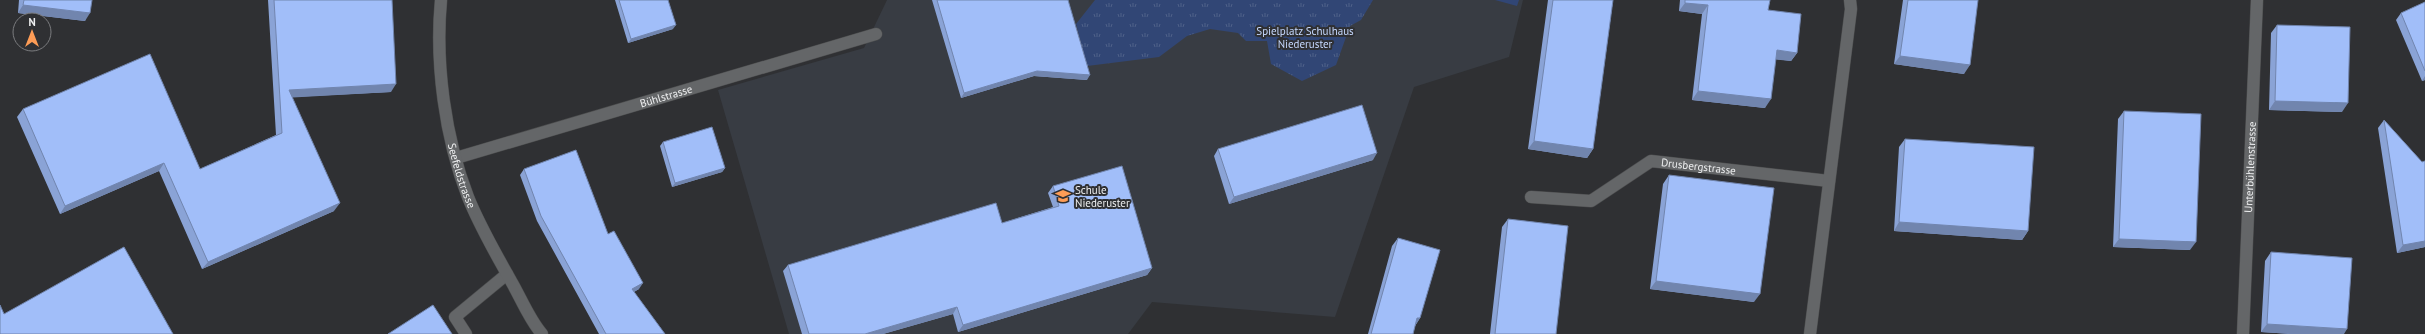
<svg xmlns="http://www.w3.org/2000/svg" width="2425" height="334" viewBox="0 0 2425 334" font-family="'PT Sans',sans-serif">
<defs>
<pattern id="park-tufts" width="24" height="20" patternUnits="userSpaceOnUse"><rect width="24" height="20" fill="#314675"/><path d="M3 7l-1-3M5 7V3M7 7l1-3M15 17l-1-3M17 17v-4M19 17l1-3" fill="none" stroke="#4f6189"/></pattern>
</defs>
<rect width="100%" height="100%" fill="#2f3033"/>
<!-- built -->
<path fill="#383c43" d="M 887,0 L 1523,0 L 1509,57 L 1414,87 L 1335,317 L 1152,302 L 1128,334 L 789,334 L 718,90 L 864,48 Z"/>
<!-- park -->
<path fill="url(#park-tufts)" d="M 1095,0 L 1373,0 L 1361,20 L 1350,26 L 1336,65 L 1302,81 L 1271,64 L 1267,41 L 1246,41 L 1238,33 L 1210,29 L 1187,36 L 1159,57 L 1087,66 L 1076,24 Z"/>
<!-- garden -->
<path fill="#314675" d="M 1495,0 L 1519,0 L 1517,6 Z"/>
<g fill="none" stroke-linecap="round" stroke-linejoin="round">
<!-- lane casing -->
<g stroke="#4b4c4d" stroke-width="13">
<path id="lane" d="M 466,334 L 455,317 L 507,274"/>
</g>
<!-- street casing -->
<g stroke="#4b4c4d" stroke-width="13">
<g id="street">
<path id="s1" d="M 456,158 L 876,34"/>
<path id="s2" d="M 1531,197 L 1591,201 L 1651,161 L 1829,181"/>
<path d="M 1810,334 L 1851,9 L 1850,0"/>
<path id="s3" d="M 2243,334 L 2257,0"/>
</g>
</g>
<!-- secondary casing -->
<g stroke="#4b4c4d" stroke-width="13">
<g id="secondary">
<path id="s4" d="M 441,0 C 435,63 445,138 468,197 C 480,227 496,254 511,281 C 521,298 529,319 542,334"/>
</g>
</g>
<!-- lane -->
<use href="#lane" stroke="#646668" stroke-width="12"/>
<!-- street -->
<use href="#street" stroke="#646668" stroke-width="12"/>
<!-- secondary -->
<use href="#secondary" stroke="#646668" stroke-width="12"/>
</g>
<!-- wall -->
<path fill="#8aa3d6" d="M 19,0 L 92,0 L 85,21 L 18,13 Z
M 268,0 L 392,0 L 391,92 L 292,97 L 334,211 L 202,269 L 159,171 L 60,214 L 17,117 L 23,109 L 200,169 L 276,135 Z
M 615,0 L 668,0 L 673,29 L 628,43 Z
M 932,0 L 1068,0 L 1087,80 L 1034,76 L 961,98 Z
M 1548,0 L 1613,0 L 1593,149 L 1587,158 L 1528,149 Z
M 1680,0 L 1770,0 L 1768,10 L 1797,53 L 1791,61 L 1776,59 L 1765,108 L 1692,100 L 1702,14 L 1679,11 Z
M 1903,0 L 1978,0 L 1964,74 L 1894,64 Z
M 2425,2 L 2425,80 L 2422,81 L 2396,20 L 2401,13 Z
M 2277,25 L 2342,112 L 2269,110 L 2271,33 Z
M 2124,111 L 2190,250 L 2113,247 L 2118,119 Z
M 2384,120 L 2422,162 L 2425,161 L 2425,247 L 2397,253 L 2378,128 Z
M 1905,139 L 2028,231 L 2022,240 L 1894,231 L 1899,147 Z
M 663,142 L 725,168 L 722,172 L 672,187 L 660,146 Z
M 1218,149 L 1373,160 L 1229,204 L 1214,156 Z
M 524,169 L 608,234 L 639,289 L 634,292 L 665,334 L 599,334 L 537,221 L 520,175 Z
M 1669,175 L 1754,302 L 1650,289 L 1663,184 Z
M 1053,186 L 1152,268 L 1147,275 L 958,332 L 953,314 L 883,334 L 802,334 L 783,271 L 788,265 L 1002,223 L 1053,207 L 1048,193 Z
M 1508,219 L 1556,334 L 1490,334 L 1502,227 Z
M 1398,238 L 1420,318 L 1415,326 L 1413,334 L 1368,334 L 1392,246 Z
M 2271,252 L 2344,334 L 2290,334 L 2261,332 L 2265,261 Z"/>
<!-- shaded-wall -->
<path fill="#7185ae" d="M 1685,3 L 1708,5 L 1702,14 L 1679,11 Z
M 23,5 L 90,13 L 85,21 L 18,13 Z
M 676,25 L 673,29 L 628,43 L 631,39 Z
M 1777,50 L 1797,53 L 1791,61 L 1771,59 Z
M 1900,56 L 1970,65 L 1964,74 L 1894,64 Z
M 1037,71 L 1090,75 L 1087,80 L 1034,76 L 961,98 L 964,93 Z
M 2425,76 L 2425,80 L 2422,81 Z
M 396,84 L 391,92 L 284,98 L 289,90 Z
M 1698,91 L 1771,99 L 1765,108 L 1692,100 Z
M 2275,101 L 2348,103 L 2342,112 L 2269,110 Z
M 1534,141 L 1593,149 L 1587,158 L 1528,149 Z
M 1377,153 L 1373,160 L 1229,204 L 1234,197 Z
M 164,163 L 159,171 L 60,214 L 65,206 Z
M 725,168 L 722,172 L 672,187 L 675,183 Z
M 340,203 L 334,211 L 202,269 L 208,262 Z
M 1899,222 L 2028,231 L 2022,240 L 1894,231 Z
M 2119,239 L 2196,242 L 2190,250 L 2113,247 Z
M 2425,241 L 2425,247 L 2397,253 L 2403,245 Z
M 1152,268 L 1147,275 L 958,332 L 963,325 Z
M 1656,281 L 1760,294 L 1754,302 L 1650,289 Z
M 643,283 L 639,289 L 628,295 L 632,289 Z
M 957,307 L 953,314 L 883,334 L 865,334 Z
M 1417,318 L 1420,318 L 1415,326 Z
M 2267,324 L 2347,329 L 2344,334 L 2290,334 L 2261,332 Z"/>
<!-- building -->
<path fill="#a1bef9" stroke="#7185ae" d="M 24,0 L 92,0 L 90,13 L 23,5 Z
M 274,0 L 392,0 L 396,84 L 289,90 L 340,203 L 208,262 L 164,163 L 65,206 L 23,109 L 150,54 L 200,169 L 282,133 Z
M 619,0 L 668,0 L 676,25 L 631,39 Z
M 937,0 L 1068,0 L 1090,75 L 1037,71 L 964,93 Z
M 1553,0 L 1613,0 L 1593,149 L 1534,141 Z
M 1685,0 L 1770,0 L 1768,10 L 1801,14 L 1797,53 L 1777,50 L 1771,99 L 1698,91 L 1708,5 L 1685,3 Z
M 1908,0 L 1978,0 L 1970,65 L 1900,56 Z
M 2425,2 L 2425,71 L 2401,13 Z
M 2277,25 L 2350,27 L 2348,103 L 2275,101 Z
M 1362,105 L 1377,153 L 1234,197 L 1218,149 Z
M 2124,111 L 2201,114 L 2196,242 L 2119,239 Z
M 2384,120 L 2422,162 L 2425,161 L 2425,241 L 2403,245 Z
M 712,127 L 725,168 L 675,183 L 663,142 Z
M 1905,139 L 2034,147 L 2028,231 L 1899,222 Z
M 576,150 L 608,234 L 614,231 L 643,283 L 632,289 L 665,334 L 606,334 L 541,216 L 524,169 Z
M 1122,166 L 1152,268 L 963,325 L 957,307 L 865,334 L 809,334 L 788,265 L 996,203 L 1002,223 L 1059,206 L 1053,186 Z
M 1669,175 L 1774,188 L 1760,294 L 1656,281 Z
M 1508,219 L 1568,226 L 1556,334 L 1495,334 Z
M 1398,238 L 1440,250 L 1420,318 L 1417,318 L 1413,334 L 1371,334 Z
M 124,247 L 173,334 L 0,334 L 0,305 L 4,314 Z
M 2271,252 L 2352,258 L 2347,329 L 2267,324 Z
M 433,305 L 452,334 L 388,334 Z"/>
<!-- icons -->
<defs>
<g id="school-bare" transform="scale(1.2)"><path d="M0-5L7-2L0 1L-7-2ZM-4 1L0 2.5L4 1V4Q0 6-4 4Z" fill="#fd9c56" stroke="#2f3033" stroke-width="2.5" paint-order="stroke"/></g>
</defs>
<g fill-rule="evenodd">
<use href="#school-bare" x="1063" y="196"/>
</g>
<g text-anchor="middle" dominant-baseline="central" stroke-width="4" stroke-linejoin="round" paint-order="stroke">
<!-- park labels -->
<g font-size="11" fill="#c5d8fe" stroke="#2f3033">
<text x="1305" y="31">Spielplatz Schulhaus<tspan x="1305" dy="13">Niederuster</tspan></text>
</g>
<!-- street labels -->
<g font-size="11" fill="#eeeff0" stroke="#2f3033">
<text stroke="none"><textPath href="#s1" startOffset="219">Bühlstrasse</textPath></text>
<text stroke="none"><textPath href="#s2" startOffset="180">Drusbergstrasse</textPath></text>
<text stroke="none"><textPath href="#s3" startOffset="167">Unterbühlenstrasse</textPath></text>
<text stroke="none"><textPath href="#s4" startOffset="178">Seefeldstrasse</textPath></text>
</g>
<!-- poi labels -->
<g font-size="11" fill="#eeeff0" stroke="#2f3033" text-anchor="start">
<text x="1075" y="190">Schule<tspan x="1075" dy="13">Niederuster</tspan></text>
</g>
</g>
<!-- north arrow -->
<g transform="translate(32 32)"><circle r="19" fill="#2f3033" stroke="#7b7c7f"/>
<path d="M0-3L7 15L0 10L-7 15Z" fill="#fd9c56"/>
<text y="-6" font-size="11" font-weight="bold" text-anchor="middle" fill="#eeeff0">N</text>
</g>
</svg>
